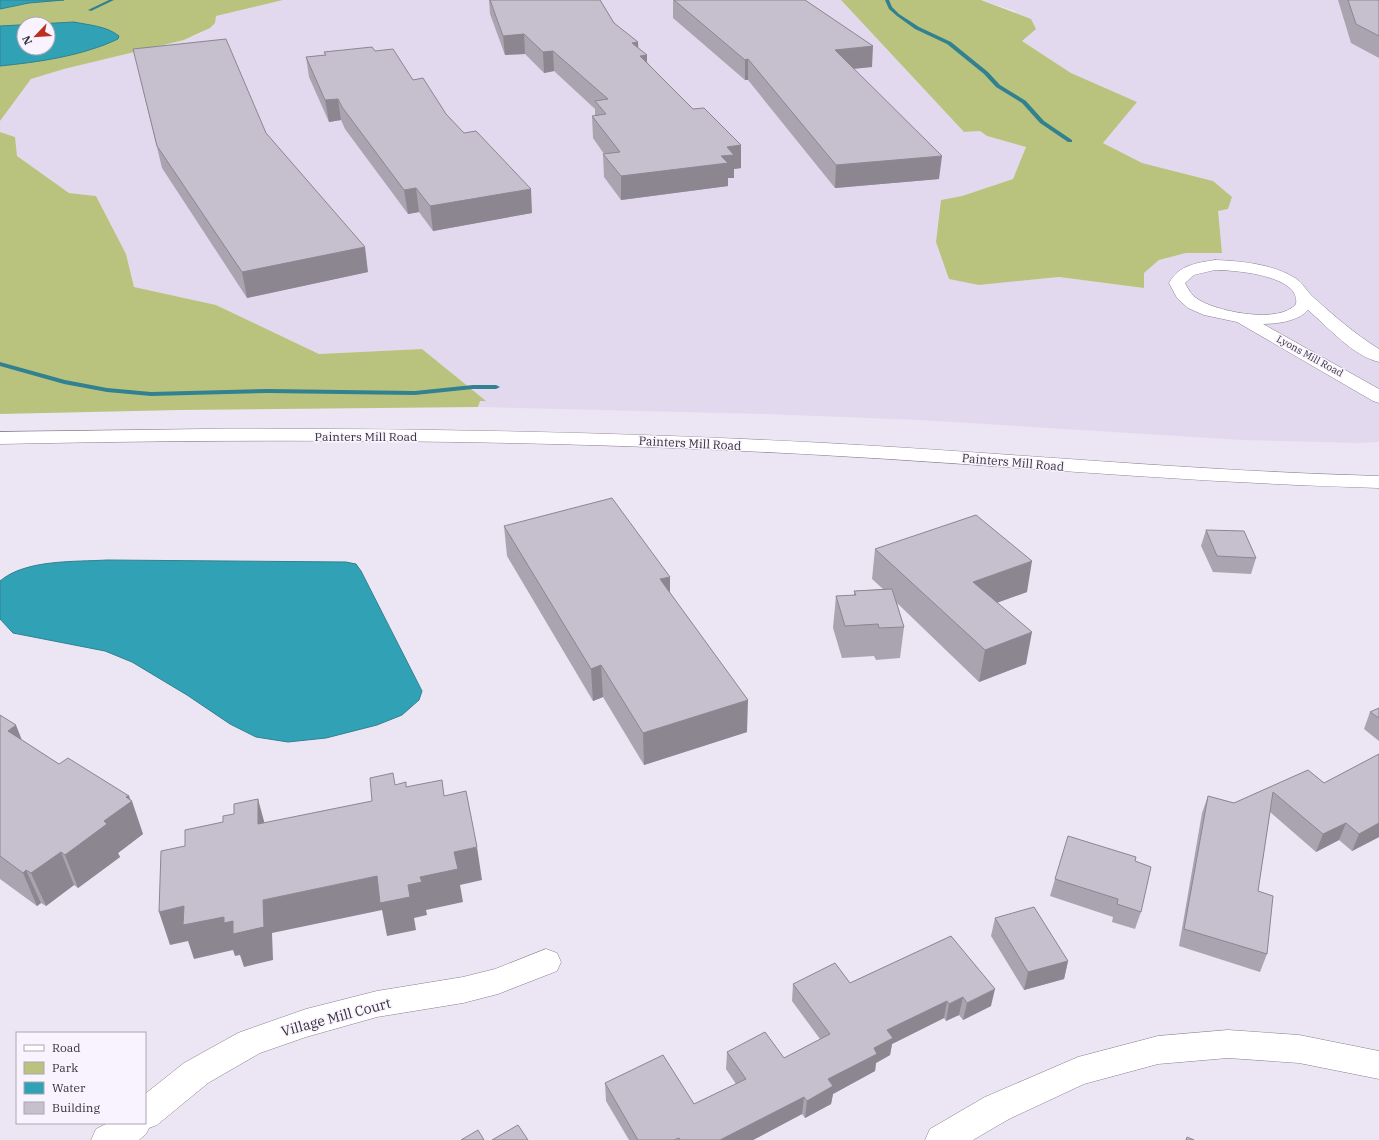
<svg xmlns="http://www.w3.org/2000/svg" width="1379" height="1140" viewBox="0 0 1379 1140" font-family="'IBM Plex Serif',serif">
<rect width="100%" height="100%" fill="#ece5f4"/>
<!-- built -->
<path fill="#e3d9ee" d="M 283,0 L 841,0 L 964,132 L 980,131 L 987,136 L 1026,147 L 1013,179 L 962,196 L 941,200 L 979,285 L 1059,277 L 1144,288 L 1144,273 L 1159,260 L 1186,253 L 1222,253 L 1213,181 L 1142,163 L 1103,143 L 1136,102 L 1071,73 L 1022,41 L 1015,11 L 981,0 L 1379,0 L 1379,442 L 1359,443 L 1242,440 L 920,420 L 765,414 L 478,407 L 480,401 L 485,401 L 422,349 L 319,354 L 216,305 L 134,287 L 126,254 L 96,196 L 69,193 L 16,156 L 15,137 L 0,132 L 0,121 L 31,79 L 64,69 L 184,40 L 202,33 L 216,16 Z"/>
<!-- green -->
<path fill="#b9c37e" fill-rule="evenodd" d="M 0,0 L 283,0 L 216,16 L 215,23 L 210,28 L 184,40 L 64,69 L 31,79 L 0,121 ZM 24,24 L 48,24 L 48,48 L 24,48 Z
M 841,0 L 981,0 L 1031,19 L 1036,29 L 1022,41 L 1071,73 L 1137,102 L 1103,143 L 1142,163 L 1213,181 L 1232,197 L 1228,209 L 1218,211 L 1222,253 L 1186,253 L 1159,260 L 1144,273 L 1144,288 L 1059,277 L 979,285 L 949,279 L 936,242 L 941,200 L 962,196 L 1013,179 L 1026,147 L 987,136 L 980,131 L 964,132 Z
M 0,132 L 15,137 L 17,156 L 69,193 L 96,196 L 126,254 L 134,287 L 216,305 L 319,354 L 422,349 L 486,401 L 480,401 L 478,407 L 179,410 L 0,414 Z"/>
<!-- water -->
<path fill="#31a2b6" stroke="#328190" fill-rule="evenodd" d="M 0,0 L 64,0 L 29,3 L 0,9 Z
M 74,22 C 88,25 107,26 119,36 L 118,39 C 82,56 39,62 0,66 L 0,26 ZM 24,24 L 48,24 L 48,48 L 24,48 Z
M 107,560 L 346,562 L 356,564 L 361,571 L 422,691 L 419,700 L 402,715 L 377,725 L 326,738 L 288,742 L 256,737 L 230,724 L 187,695 L 132,662 L 105,651 L 13,633 L 0,619 L 0,581 C 26,559 75,562 107,560 Z"/>
<g fill="none" stroke-linecap="round" stroke-linejoin="round">
<!-- stream -->
<path fill="#328190" fill-rule="evenodd" d="M 109,0 L 114,0 L 91,11 L 88,10 Z
M 885,0 L 889,0 L 892,7 L 899,14 L 919,27 L 951,42 L 988,72 L 1000,85 L 1026,101 L 1044,121 L 1072,140 L 1072,142 L 1068,142 L 1040,123 L 1022,103 L 996,87 L 984,74 L 947,44 L 915,29 L 897,16 L 889,9 Z
M 0,362 L 65,380 L 107,388 L 151,392 L 268,389 L 415,391 L 473,385 L 496,385 L 500,387 L 496,389 L 473,389 L 415,395 L 268,393 L 151,396 L 107,392 L 64,384 L 0,366 Z"/>
<!-- street casing -->
<g stroke="#87818e" stroke-width="1">
<path id="street" d="M 546,949 L 557,953 L 561,962 L 557,971 L 498,994 L 463,1003 L 377,1017 L 306,1037 L 260,1053 L 208,1083 L 157,1125 L 149,1128 L 146,1134 L 139,1140 L 91,1140 L 96,1129 L 108,1123 L 145,1123 L 145,1094 L 184,1063 L 238,1033 L 249,1029 L 306,1009 L 377,991 L 463,977 L 495,969 Z
M 1228,1030 L 1299,1035 L 1379,1051 L 1379,1079 L 1299,1063 L 1228,1058 L 1158,1064 L 1084,1084 L 1009,1119 L 973,1140 L 925,1140 L 930,1129 L 985,1097 L 1078,1057 L 1158,1036 Z"/>
</g>
<!-- secondary casing -->
<g stroke="#87818e" stroke-width="1">
<path id="secondary" d="M 1215,260 C 1241,261 1273,264 1295,278 C 1303,283 1306,290 1312,296 C 1333,315 1355,334 1379,349 L 1379,362 C 1353,356 1328,327 1308,310 C 1299,321 1277,324 1263,324 L 1379,389 L 1379,403 L 1373,401 L 1237,322 L 1204,315 L 1188,308 L 1177,298 L 1169,283 C 1179,265 1196,263 1215,260 ZM 1215,270 C 1233,270 1301,275 1296,304 C 1280,324 1220,312 1201,301 C 1193,297 1189,291 1185,283 L 1194,275 Z
M 206,429 C 413,428 619,432 825,443 C 1010,453 1194,471 1379,476 L 1379,488 C 1159,482 941,459 721,450 C 481,439 240,439 0,444 L 0,432 Z"/>
</g>
<!-- street -->
<use href="#street" fill="#fff" fill-rule="evenodd"/>
<!-- secondary -->
<use href="#secondary" fill="#fff" fill-rule="evenodd"/>
</g>
<!-- wall -->
<path fill="#aaa4b1" d="M 489,0 L 600,0 L 614,23 L 638,48 L 647,55 L 647,62 L 741,168 L 734,169 L 734,178 L 728,178 L 728,186 L 621,200 L 604,177 L 603,154 L 604,154 L 593,138 L 592,116 L 595,116 L 595,109 L 554,71 L 544,73 L 525,54 L 505,55 L 490,14 Z
M 673,0 L 805,0 L 872,67 L 853,68 L 939,179 L 835,188 L 748,80 L 745,80 L 673,18 Z
M 1338,0 L 1379,0 L 1379,58 L 1351,43 Z
M 375,51 L 413,80 L 446,114 L 532,213 L 433,231 L 419,212 L 408,214 L 345,129 L 341,120 L 329,122 L 309,77 L 306,57 L 325,55 L 324,52 Z
M 138,69 L 266,133 L 368,272 L 247,298 L 162,168 Z
M 504,526 L 670,593 L 747,732 L 644,765 L 603,697 L 593,701 L 507,556 Z
M 1206,530 L 1256,558 L 1251,574 L 1213,572 L 1201,546 Z
M 875,549 L 1027,592 L 997,602 L 1026,664 L 979,682 L 897,603 L 904,627 L 900,658 L 876,660 L 874,656 L 842,658 L 833,628 L 836,596 L 854,596 L 854,591 L 883,589 L 872,579 Z
M 1379,708 L 1379,741 L 1364,729 L 1370,712 Z
M 0,715 L 22,740 L 59,764 L 129,796 L 143,834 L 118,853 L 120,857 L 78,888 L 74,885 L 46,906 L 41,903 L 37,906 L 0,879 Z
M 1379,754 L 1379,837 L 1352,851 L 1339,840 L 1316,852 L 1270,812 L 1258,891 L 1267,954 L 1260,972 L 1179,946 L 1202,813 L 1208,796 L 1234,803 L 1308,770 L 1324,783 Z
M 1135,861 L 1141,912 L 1135,929 L 1112,922 L 1113,917 L 1050,896 L 1055,879 Z
M 995,918 L 1068,961 L 1064,979 L 1024,990 L 991,936 Z
M 951,936 L 991,1006 L 963,1020 L 959,1015 L 946,1021 L 944,1018 L 892,1044 L 890,1055 L 876,1063 L 875,1071 L 833,1094 L 831,1104 L 805,1118 L 802,1114 L 753,1140 L 629,1140 L 606,1101 L 605,1083 L 694,1104 L 736,1084 L 726,1069 L 727,1052 L 784,1058 L 820,1039 L 792,1001 L 793,984 L 850,983 Z"/>
<!-- shaded-wall -->
<path fill="#8b8690" d="M 524,34 L 525,54 L 505,55 L 503,36 Z
M 638,42 L 639,62 L 632,43 Z
M 873,46 L 872,67 L 834,71 L 835,50 Z
M 553,51 L 554,71 L 544,73 L 543,52 Z
M 647,55 L 647,75 L 640,56 Z
M 748,59 L 748,80 L 745,80 L 745,60 Z
M 338,99 L 341,120 L 329,122 L 325,100 Z
M 741,145 L 741,168 L 734,169 L 734,178 L 728,178 L 728,186 L 621,200 L 621,176 L 721,156 L 727,147 Z
M 942,156 L 939,179 L 835,188 L 836,165 Z
M 416,188 L 419,212 L 408,214 L 404,190 Z
M 531,189 L 532,213 L 433,231 L 430,206 Z
M 365,247 L 368,272 L 247,298 L 242,272 Z
M 1032,561 L 1027,592 L 969,613 L 973,582 Z
M 670,577 L 670,608 L 660,579 Z
M 1032,632 L 1026,664 L 979,682 L 985,650 Z
M 601,665 L 603,697 L 593,701 L 591,669 Z
M 748,700 L 747,732 L 644,765 L 643,733 Z
M 16,725 L 29,758 L 8,731 Z
M 129,796 L 131,802 L 132,801 L 143,834 L 118,853 L 120,857 L 78,888 L 65,855 L 104,821 L 126,797 Z
M 258,799 L 267,832 L 258,824 Z
M 1346,823 L 1339,840 L 1316,852 L 1323,834 Z
M 1379,823 L 1379,837 L 1352,851 L 1359,834 Z
M 477,847 L 482,880 L 460,885 L 463,902 L 426,910 L 427,915 L 414,918 L 416,930 L 387,936 L 382,910 L 272,933 L 273,960 L 244,967 L 240,955 L 235,956 L 233,950 L 194,959 L 188,941 L 170,945 L 159,912 L 184,906 L 263,900 L 377,876 L 408,885 L 420,877 L 454,852 Z
M 61,852 L 74,885 L 46,906 L 31,873 Z
M 26,870 L 41,903 L 37,906 L 23,873 Z
M 1068,961 L 1064,979 L 1024,990 L 1028,972 Z
M 995,989 L 991,1006 L 963,1020 L 967,1003 Z
M 963,997 L 959,1015 L 946,1021 L 949,1004 Z
M 947,1001 L 944,1018 L 892,1044 L 890,1055 L 876,1063 L 875,1071 L 833,1094 L 831,1104 L 805,1118 L 807,1101 L 828,1079 L 874,1048 L 887,1030 Z
M 804,1097 L 802,1114 L 753,1140 L 720,1140 Z"/>
<!-- building -->
<path fill="#c6bfce" stroke="#8b8690" d="M 490,0 L 600,0 L 614,23 L 638,42 L 632,43 L 647,55 L 640,56 L 693,109 L 704,108 L 741,145 L 727,147 L 734,155 L 721,156 L 728,163 L 621,176 L 603,154 L 620,152 L 592,116 L 606,114 L 595,101 L 608,99 L 553,51 L 543,52 L 524,34 L 503,36 Z
M 674,0 L 805,0 L 873,46 L 835,50 L 942,156 L 836,165 L 748,59 L 745,60 Z
M 1348,0 L 1379,0 L 1379,36 L 1356,24 Z
M 226,39 L 266,133 L 365,247 L 242,272 L 157,146 L 133,49 Z
M 372,47 L 375,51 L 393,49 L 413,80 L 423,78 L 446,114 L 464,133 L 476,131 L 531,189 L 430,206 L 416,188 L 404,190 L 342,107 L 338,99 L 325,100 L 306,57 L 326,55 L 324,52 Z
M 612,498 L 670,577 L 660,579 L 748,700 L 643,733 L 601,665 L 591,669 L 504,526 Z
M 976,515 L 1032,561 L 973,582 L 1032,632 L 985,650 L 875,549 Z
M 1206,530 L 1244,531 L 1256,558 L 1217,556 Z
M 892,589 L 904,627 L 879,628 L 878,624 L 845,626 L 836,596 L 856,595 L 854,591 Z
M 1379,708 L 1379,718 L 1370,712 Z
M 0,715 L 16,725 L 8,731 L 59,764 L 68,758 L 129,796 L 126,797 L 132,801 L 104,821 L 107,824 L 65,855 L 61,852 L 31,873 L 26,870 L 23,873 L 0,856 Z
M 1379,754 L 1379,823 L 1359,834 L 1346,823 L 1323,834 L 1273,792 L 1258,891 L 1273,896 L 1267,954 L 1184,929 L 1208,796 L 1234,803 L 1308,770 L 1324,783 Z
M 393,773 L 395,785 L 406,782 L 406,787 L 442,780 L 444,796 L 466,791 L 477,847 L 454,852 L 458,869 L 420,877 L 422,882 L 408,885 L 410,897 L 380,903 L 377,876 L 263,900 L 264,927 L 233,934 L 233,921 L 224,923 L 224,917 L 183,925 L 184,906 L 159,912 L 161,851 L 185,846 L 185,830 L 223,822 L 223,816 L 234,814 L 234,804 L 258,799 L 258,824 L 372,801 L 370,778 Z
M 1068,836 L 1136,857 L 1135,861 L 1151,867 L 1141,912 L 1117,904 L 1118,899 L 1055,879 Z
M 1034,907 L 1068,961 L 1028,972 L 995,918 Z
M 951,936 L 995,989 L 967,1003 L 963,997 L 949,1004 L 947,1001 L 887,1030 L 893,1038 L 874,1048 L 877,1054 L 828,1079 L 833,1086 L 807,1101 L 804,1097 L 720,1140 L 680,1140 L 679,1138 L 674,1140 L 638,1140 L 605,1083 L 663,1055 L 694,1104 L 746,1079 L 727,1052 L 765,1032 L 784,1058 L 830,1034 L 793,984 L 835,963 L 850,983 Z
M 518,1125 L 528,1140 L 492,1140 Z
M 478,1130 L 484,1140 L 461,1140 Z
M 1187,1137 L 1194,1140 L 1186,1140 Z"/>
<g text-anchor="middle" dominant-baseline="central" stroke-width="3" stroke-linejoin="round" paint-order="stroke">
<!-- far-street labels -->
<g font-size="10" fill="#363339" stroke="#f9f3ff">
<text transform="translate(1310 356) rotate(29)">Lyons Mill Road</text>
</g>
<!-- street labels -->
<g font-size="12" fill="#363339" stroke="#f9f3ff">
<text x="366" y="436">Painters Mill Road</text>
<text transform="translate(690 443) rotate(3)">Painters Mill Road</text>
<text transform="translate(1013 462) rotate(5)">Painters Mill Road</text>
</g>
<!-- near-street labels -->
<g font-size="14" fill="#363339" stroke="#f9f3ff">
<text transform="translate(336 1017) rotate(-15)">Village Mill Court</text>
</g>
</g>
<!-- legend -->
<rect x="16" y="1032" width="130" height="92" fill="#f9f3ff" stroke="#aba6b0"/>
<rect x="24" y="1045" width="20" height="6" fill="#ffffff" stroke="#aba6b0"/>
<text x="52" y="1052" font-size="12" fill="#363339">Road</text>
<rect x="24" y="1062" width="20" height="12" fill="#b9c37e" stroke="#aba6b0"/>
<text x="52" y="1072" font-size="12" fill="#363339">Park</text>
<rect x="24" y="1082" width="20" height="12" fill="#31a2b6" stroke="#aba6b0"/>
<text x="52" y="1092" font-size="12" fill="#363339">Water</text>
<rect x="24" y="1102" width="20" height="12" fill="#c6bfce" stroke="#aba6b0"/>
<text x="52" y="1112" font-size="12" fill="#363339">Building</text>
<!-- north arrow -->
<g transform="translate(36 36) rotate(245)"><circle r="19" fill="#f9f3ff" stroke="#aba6b0"/>
<path d="M0-3L7 15L0 10L-7 15Z" fill="#bd301f"/>
<text y="-6" font-size="11" font-weight="bold" text-anchor="middle" fill="#363339">N</text>
</g>
</svg>
